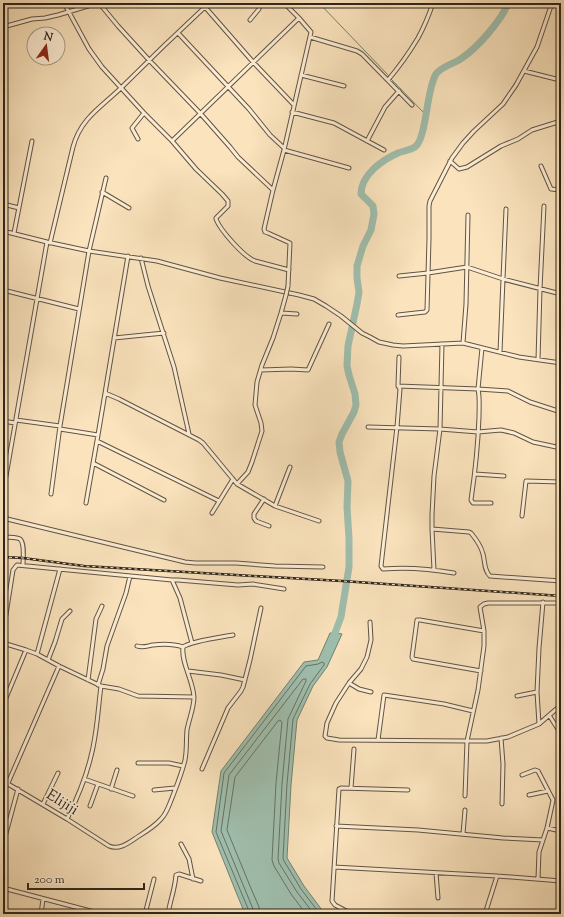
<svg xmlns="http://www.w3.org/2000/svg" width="564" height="917" viewBox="0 0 564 917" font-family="'Sorts Mill Goudy',serif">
<rect width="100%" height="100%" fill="#fae3bd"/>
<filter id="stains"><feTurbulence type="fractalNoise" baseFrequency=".005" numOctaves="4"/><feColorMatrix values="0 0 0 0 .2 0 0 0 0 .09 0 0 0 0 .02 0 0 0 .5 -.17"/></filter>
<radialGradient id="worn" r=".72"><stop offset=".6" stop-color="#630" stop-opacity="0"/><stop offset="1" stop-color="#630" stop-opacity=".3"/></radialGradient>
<!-- water -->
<path fill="#9fbead" stroke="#728172" d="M 330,633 L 336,633 L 342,634 L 327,667 L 313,686 L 297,720 L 291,785 L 287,858 L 304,886 L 325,914 L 245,914 L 236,892 L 212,832 L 221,771 L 304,662 L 318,660 Z"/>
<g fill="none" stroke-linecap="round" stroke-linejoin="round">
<!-- shore -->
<path stroke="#677264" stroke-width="1" d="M 249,914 L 249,911 L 216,832 L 224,773 L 306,666 L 318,664 L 322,662 L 324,663 L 324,665 L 310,684 L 293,719 L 287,784 L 283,858 L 284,861 L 301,889 L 320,914
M 254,914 L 253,909 L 221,831 L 229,775 L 303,679 L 306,679 L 306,681 L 288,719 L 282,784 L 278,859 L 279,863 L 297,892 L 314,914
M 260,914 L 259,907 L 250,886 L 227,830 L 235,777 L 278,721 L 280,720 L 282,722 L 276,783 L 272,860 L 274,866 L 291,894 L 306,914"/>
<!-- stream -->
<path stroke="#728172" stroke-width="1" d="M 319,3 L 389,76
M 391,79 L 425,114"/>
<!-- river -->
<path stroke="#9fbead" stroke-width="7" d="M 332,641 L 341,617 L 349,567 L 349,538 L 347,507 L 348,481 L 340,452 L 339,442 L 342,434 L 354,412 L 356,405 L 355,394 L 349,375 L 347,366 L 348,346 L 357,304 L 359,292 L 357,278 L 357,266 L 363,246 L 371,230 L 374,214 L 373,206 L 361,194 C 361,175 382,160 398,153 C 403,151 410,150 415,147 C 427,138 426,90 436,74 C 442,66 454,64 462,58 C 477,48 502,20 508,3"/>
<!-- minor casing -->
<g stroke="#625443" stroke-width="5">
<path id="minor" d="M 64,3 L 89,49 L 102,67 L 144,113 L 172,141 L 196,169 L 222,194 L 228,201 L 228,206 L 216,218 L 216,219 C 220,230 244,257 255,261 L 289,270
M 99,3 L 118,26 L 149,60 L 200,113 L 230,147 L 238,157 L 273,190
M 205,3 L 205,7 L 253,62 L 294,105
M 284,3 L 299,18 L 311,32 L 284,150 L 273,190 L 264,229 L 265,232 L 268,233 L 290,243 L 288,286
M 250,20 L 259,9 L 260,3
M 3,27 L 32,19 L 45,18 L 58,15 L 98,3
M 178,33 L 249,109 L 270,135 L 284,148
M 310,37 L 357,51 L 362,54 L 412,105
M 3,70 L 5,67
M 524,71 L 560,80
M 301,75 L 344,86
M 388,80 C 399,67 409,53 418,38 C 424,27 429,15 433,3
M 292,112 L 334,123 L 384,150
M 138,139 L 133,130 L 132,128 L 144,113
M 172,141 L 299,18
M 367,141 L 385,107 L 399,91
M 284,150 L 349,168
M 450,161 L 459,169 L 467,167 L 501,146 L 518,139 L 532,130 L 561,121
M 541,166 L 551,189 L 561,190
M 102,192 L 129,208
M 3,204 L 19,208
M 3,231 L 47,242 L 89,251 L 157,261 L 220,278 L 299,295 L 314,299 L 326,306 L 341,316 L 362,333 L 370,337 L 379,342 L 393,345 L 403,346 L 463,343 L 519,357 L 561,363
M 14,233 L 32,141
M 50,243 L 73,147 C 81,117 103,106 123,86 C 150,59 177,33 205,7
M 3,252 L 6,231
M 141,258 L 148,286 L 174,367 L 189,434
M 399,276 L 428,273 L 467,267 L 503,279 L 561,294
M 3,290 L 79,309
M 281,313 L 297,314
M 398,315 L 425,312 L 427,310 L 429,239 L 429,206 L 430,201 L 452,158 L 463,143 L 474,131 L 503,104 L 516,85 L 537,47 L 552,3
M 114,338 L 164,333
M 463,343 L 466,304 L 468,215
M 482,348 L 478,389 C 480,398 479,408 479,417 C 478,445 475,473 471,500 L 473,503 L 491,503
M 500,352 L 503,279 L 506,209
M 399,357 L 398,386 L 400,389 L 397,427 L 381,566 L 383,569 C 407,567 431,569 454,573
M 538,360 L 540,289 L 544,206
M 261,370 L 291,369 L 308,370 L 329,324
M 398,386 L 478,389 L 508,391 L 530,402 L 561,412
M 105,393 L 119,399 L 199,440 L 203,443 L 237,484 L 275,506 L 319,521
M 16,420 L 60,426
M 3,421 L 15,423
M 368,427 L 440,429 L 478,432 L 501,430 L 514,433 L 533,442 L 561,448
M 60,429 L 98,435
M 97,441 L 219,501
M 93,463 L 164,500
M 475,474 L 504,476
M 6,476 L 47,242
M 559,482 L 561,490
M 237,484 L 248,472 L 252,462 L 262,431 L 261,423 L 255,405 L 257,382 L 262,365 L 273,338 L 281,313 L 286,295
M 51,494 L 60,426 L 89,251 L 106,178
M 264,499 L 254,514 L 254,518 L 256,521 L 269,526
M 86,503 L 98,435 L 128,256
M 275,506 L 290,467
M 212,513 L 233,479
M 522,516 L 526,481 L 561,482
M 3,518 L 185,562 L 195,563 L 236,563 L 275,566 L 323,567
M 432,529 L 469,532 L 471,533 C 476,539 481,546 483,554 C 485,561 484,571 490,576 L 561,581
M 3,537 C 8,537 16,537 20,539 C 25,543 23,559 23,565
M 434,570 L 432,529 L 432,515 L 434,476 L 440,429 L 442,344
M 172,580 L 180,598 L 192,643
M 370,622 L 371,640 L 367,657 L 361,669 L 349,683 L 336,703 L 327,723 L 325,736 L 327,738 L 339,740 L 467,741 L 487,741 L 508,737 L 539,724 L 561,705
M 3,633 L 13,570 L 17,565 L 172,580 L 178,580 L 238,585 L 253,584 L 284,589
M 3,643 L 26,650 L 37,654 L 59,666 L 101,686 L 119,689 L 138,696 L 194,697
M 137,646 C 143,648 147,646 153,645 C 162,644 174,644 183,647
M 37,654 L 60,569
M 48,660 L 55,642 L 62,619 L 70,611
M 188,671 L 221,675 L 245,680
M 481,671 L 413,659 L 412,657 L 417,620 L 420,620 L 484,631
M 88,680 L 96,619 L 102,606
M 349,683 L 359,689 L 371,692
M 98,685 L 103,669 L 107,646 L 126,593 L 130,576
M 517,696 L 537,692
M 3,705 L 26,650
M 549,715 L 561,734
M 539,724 L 537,692 L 539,648 L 543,602
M 501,738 L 503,764 L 502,804
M 378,740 L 384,695 L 444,704 L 473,711
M 138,763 L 169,763 L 183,766
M 202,769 L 228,708 L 241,691 L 243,687 L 250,660 L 261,608
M 522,775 L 535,770 L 538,771 L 553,800 L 552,805 L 547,828 L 539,852 L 538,879
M 84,779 L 133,796
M 3,781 L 67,819 L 109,846 C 120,851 131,841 139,836 C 147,831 155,826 161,819 C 167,813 169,805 172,798 C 177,785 182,773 185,760 C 187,750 186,740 187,730 C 189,719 194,708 194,697 C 193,680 181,663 183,647 C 191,641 222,637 233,635
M 8,783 L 59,666
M 351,788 L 354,749
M 111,789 L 117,770
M 154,790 L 175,788
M 529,795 L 548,791
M 465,796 L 467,741 L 478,690 L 484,646 L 484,631 L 480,607 L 484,604 L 488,603 L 561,603
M 43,804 L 58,773
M 90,806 L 98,784
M 67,819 C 77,799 86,778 91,756 C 97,734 98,709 101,686
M 336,826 L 418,830 L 503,838 L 543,840
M 547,828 L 561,831
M 463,834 L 465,810
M 3,844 L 18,789
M 181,844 L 189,859 L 193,879
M 334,867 L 497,876 L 561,881
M 436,873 L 438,898
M 3,888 L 102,914
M 41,914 L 43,899
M 77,914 L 79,908
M 145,914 L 154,879
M 168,914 C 170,901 175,889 176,875 L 179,874 L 201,881
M 352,914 L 335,905 L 332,901 L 339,789 L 341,788 L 408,790
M 485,914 L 497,876"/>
</g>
<!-- minor -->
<use href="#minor" stroke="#fcedd4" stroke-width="3"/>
<!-- rail casing -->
<g stroke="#2f251a" stroke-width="2.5">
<path id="rail" d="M 3,557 L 23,558 L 84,566 L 253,576 L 342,581 L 561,596"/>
</g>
<!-- rail -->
<use href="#rail" stroke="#fcedd4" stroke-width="1" stroke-dasharray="3" stroke-linecap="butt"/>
<!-- minor-bridge casing -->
<g stroke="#625443" stroke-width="5" stroke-linecap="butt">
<path id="minor-bridge" d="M 286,295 L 288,286"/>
</g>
<!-- minor-bridge -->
<use href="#minor-bridge" stroke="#fcedd4" stroke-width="3"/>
</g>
<g text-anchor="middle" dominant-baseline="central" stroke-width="3.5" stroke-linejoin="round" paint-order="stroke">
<!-- street labels -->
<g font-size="15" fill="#2f251a" stroke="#fcedd4">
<text transform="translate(62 803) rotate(32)">Elijiji</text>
</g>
</g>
<!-- margin -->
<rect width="564" height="917" fill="none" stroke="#fae3bd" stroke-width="16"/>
<rect x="4" y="4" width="556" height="909" fill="none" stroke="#2f251a" stroke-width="2"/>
<rect x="8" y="8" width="548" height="901" fill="none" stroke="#2f251a"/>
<!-- north arrow -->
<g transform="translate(46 46) rotate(14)"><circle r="19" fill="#fcedd4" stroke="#aa9d8a"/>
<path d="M0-3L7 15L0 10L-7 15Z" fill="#8f2418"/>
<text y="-6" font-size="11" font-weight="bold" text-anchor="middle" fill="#2f251a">N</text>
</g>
<!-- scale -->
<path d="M28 883v6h116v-6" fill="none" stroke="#2f251a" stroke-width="2"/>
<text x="34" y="883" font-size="12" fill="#2f251a" stroke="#fcedd4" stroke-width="3" paint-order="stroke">200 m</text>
<rect width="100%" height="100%" filter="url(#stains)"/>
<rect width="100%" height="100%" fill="url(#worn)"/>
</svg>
